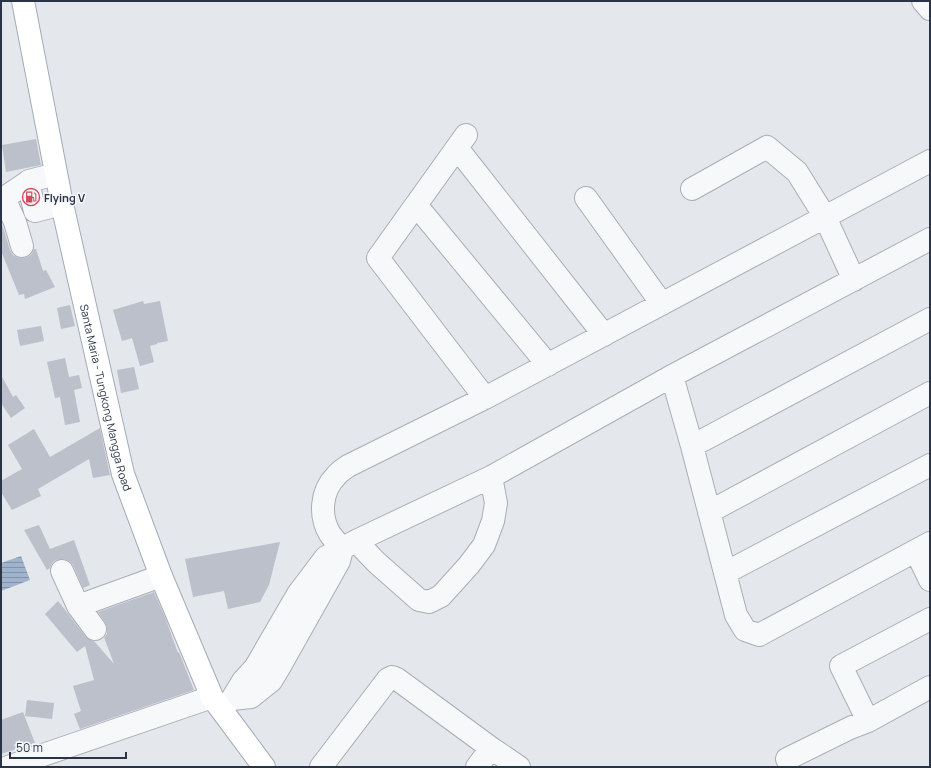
<svg xmlns="http://www.w3.org/2000/svg" width="931" height="768" viewBox="0 0 931 768" font-family="Manrope,sans-serif">
<defs>
<pattern id="water-rules" width="6" height="5" patternUnits="userSpaceOnUse"><rect width="6" height="5" fill="#9fb4cc"/><path d="M0 2.5h6" fill="none" stroke="#8293a7"/></pattern>
</defs>
<rect width="100%" height="100%" fill="#e4e7ec"/>
<!-- water -->
<path fill="url(#water-rules)" d="M 21,556 L 30,580 L 1,591 L 1,563 Z"/>
<!-- building -->
<path fill="#bbc0ca" d="M 36,139 L 41,165 L 6,172 L 2,145 Z
M 1,221 L 10,250 L 13,255 L 19,258 L 25,258 L 31,255 L 34,249 L 36,249 L 43,271 L 46,270 L 55,287 L 25,299 L 24,294 L 19,295 L 1,251 Z
M 143,301 L 144,304 L 160,301 L 168,341 L 157,343 L 157,344 L 150,346 L 154,362 L 140,366 L 132,338 L 122,341 L 113,310 Z
M 70,305 L 75,326 L 61,329 L 57,308 Z
M 41,326 L 44,341 L 20,346 L 17,330 Z
M 65,358 L 69,377 L 79,375 L 82,388 L 74,390 L 80,422 L 65,425 L 60,397 L 55,398 L 47,362 Z
M 134,367 L 139,389 L 121,393 L 117,370 Z
M 1,375 L 13,397 L 16,395 L 25,408 L 11,418 L 1,403 Z
M 100,428 L 110,475 L 93,478 L 89,459 L 38,489 L 41,496 L 12,510 L 1,492 L 1,481 L 22,469 L 8,445 L 34,429 L 50,457 Z
M 39,525 L 50,549 L 74,540 L 90,585 L 83,588 L 73,565 L 69,561 L 64,559 L 56,560 L 52,563 L 50,568 L 47,570 L 24,530 Z
M 280,542 L 269,585 L 260,602 L 228,609 L 224,591 L 193,597 L 185,559 Z
M 154,592 L 165,617 L 178,653 L 179,652 L 194,690 L 80,729 L 74,714 L 81,711 L 73,686 L 94,680 L 85,646 L 77,652 L 45,614 L 58,601 L 66,611 L 85,636 L 90,640 L 94,641 L 114,664 L 104,637 L 107,634 L 107,627 L 105,622 L 98,612 Z
M 27,700 L 54,703 L 52,719 L 25,716 Z
M 23,712 L 35,743 L 1,754 L 1,720 Z"/>
<g fill="none" stroke-linecap="round" stroke-linejoin="round">
<!-- minor casing -->
<g stroke="#a9aeb7" stroke-width="24">
<path id="minor" d="M 923,1 L 930,9
M 466,135 L 378,258 L 485,398
M 457,148 L 604,335
M 56,174 L 29,181 L 28,183 L 35,211 L 62,204
M 692,189 L 767,147 L 797,172 L 825,217 L 854,280
M 586,198 L 662,304
M 416,205 L 548,365
M 22,246 L 15,222 L 4,198 L 28,182
M 672,376 L 692,446 L 736,615 L 745,630 L 759,635 L 930,543
M 692,446 L 930,319
M 709,512 L 930,393
M 356,541 L 376,562 L 419,600 L 429,602 L 441,596 L 469,565 L 484,545 L 493,521 L 496,503 L 491,477
M 343,548 C 338,544 334,540 330,534 C 319,516 321,491 336,476 C 339,472 344,469 348,466 L 485,398 L 930,161
M 916,551 L 930,580
M 62,571 L 78,606 L 95,629
M 725,573 L 930,465
M 78,606 L 161,576
M 232,699 L 243,681 L 255,668 L 298,594 L 326,557 L 356,541 L 491,477 L 672,376 L 930,239
M 225,705 L 232,699 L 251,697 L 271,681 L 280,666 L 339,561 L 341,553
M 868,721 L 841,666 L 930,619
M 787,759 L 850,728 L 868,721 L 930,687
M 8,767 L 212,697
M 321,767 L 388,679 L 392,677 L 397,679 L 491,748 L 519,767
M 477,767 L 491,748"/>
</g>
<!-- major casing -->
<g stroke="#a3abb8" stroke-width="24">
<g id="major">
<path id="s1" d="M 23,1 L 62,204 L 123,474 L 161,576 L 212,697 L 264,767"/>
</g>
</g>
<!-- minor -->
<use href="#minor" stroke="#f7f8fa" stroke-width="22"/>
<!-- major -->
<use href="#major" stroke="#fff" stroke-width="22"/>
</g>
<!-- icons -->
<defs>
<g id="fuel-ring" transform="scale(0.9)"><circle r="9.5" fill="#f4f6f9" stroke="#d1495b" stroke-width="1.5"/><path d="M-5.5-6h7V0h2V4h1.3V-2.5L3-4.5l.8-.8L6-3V5H2.5V1h-1V6h-7ZM-4.2-4.7v3.2H.2V-4.7Z" fill="#d1495b"/></g>
</defs>
<g fill-rule="evenodd">
<use href="#fuel-ring" x="31" y="197"/>
</g>
<g text-anchor="middle" dominant-baseline="central" stroke-width="3" stroke-linejoin="round" paint-order="stroke">
<!-- poi labels -->
<g font-size="11" font-weight="bold" fill="#2b3445" stroke="#f4f6f9" text-anchor="start">
<text x="44" y="197">Flying V</text>
</g>
<!-- street labels -->
<g font-size="11" fill="#2b3445" stroke="#f4f6f9">
<text stroke="none"><textPath href="#s1" startOffset="405">Santa Maria - Tungkong Mangga Road</textPath></text>
</g>
</g>
<!-- border -->
<rect width="931" height="768" fill="none" stroke="#2b3445" stroke-width="4"/>
<!-- scale -->
<path d="M10 752v6h116v-6" fill="none" stroke="#2b3445" stroke-width="2"/>
<text x="16" y="752" font-size="12" fill="#2b3445" stroke="#f4f6f9" stroke-width="3" paint-order="stroke">50 m</text>
</svg>
